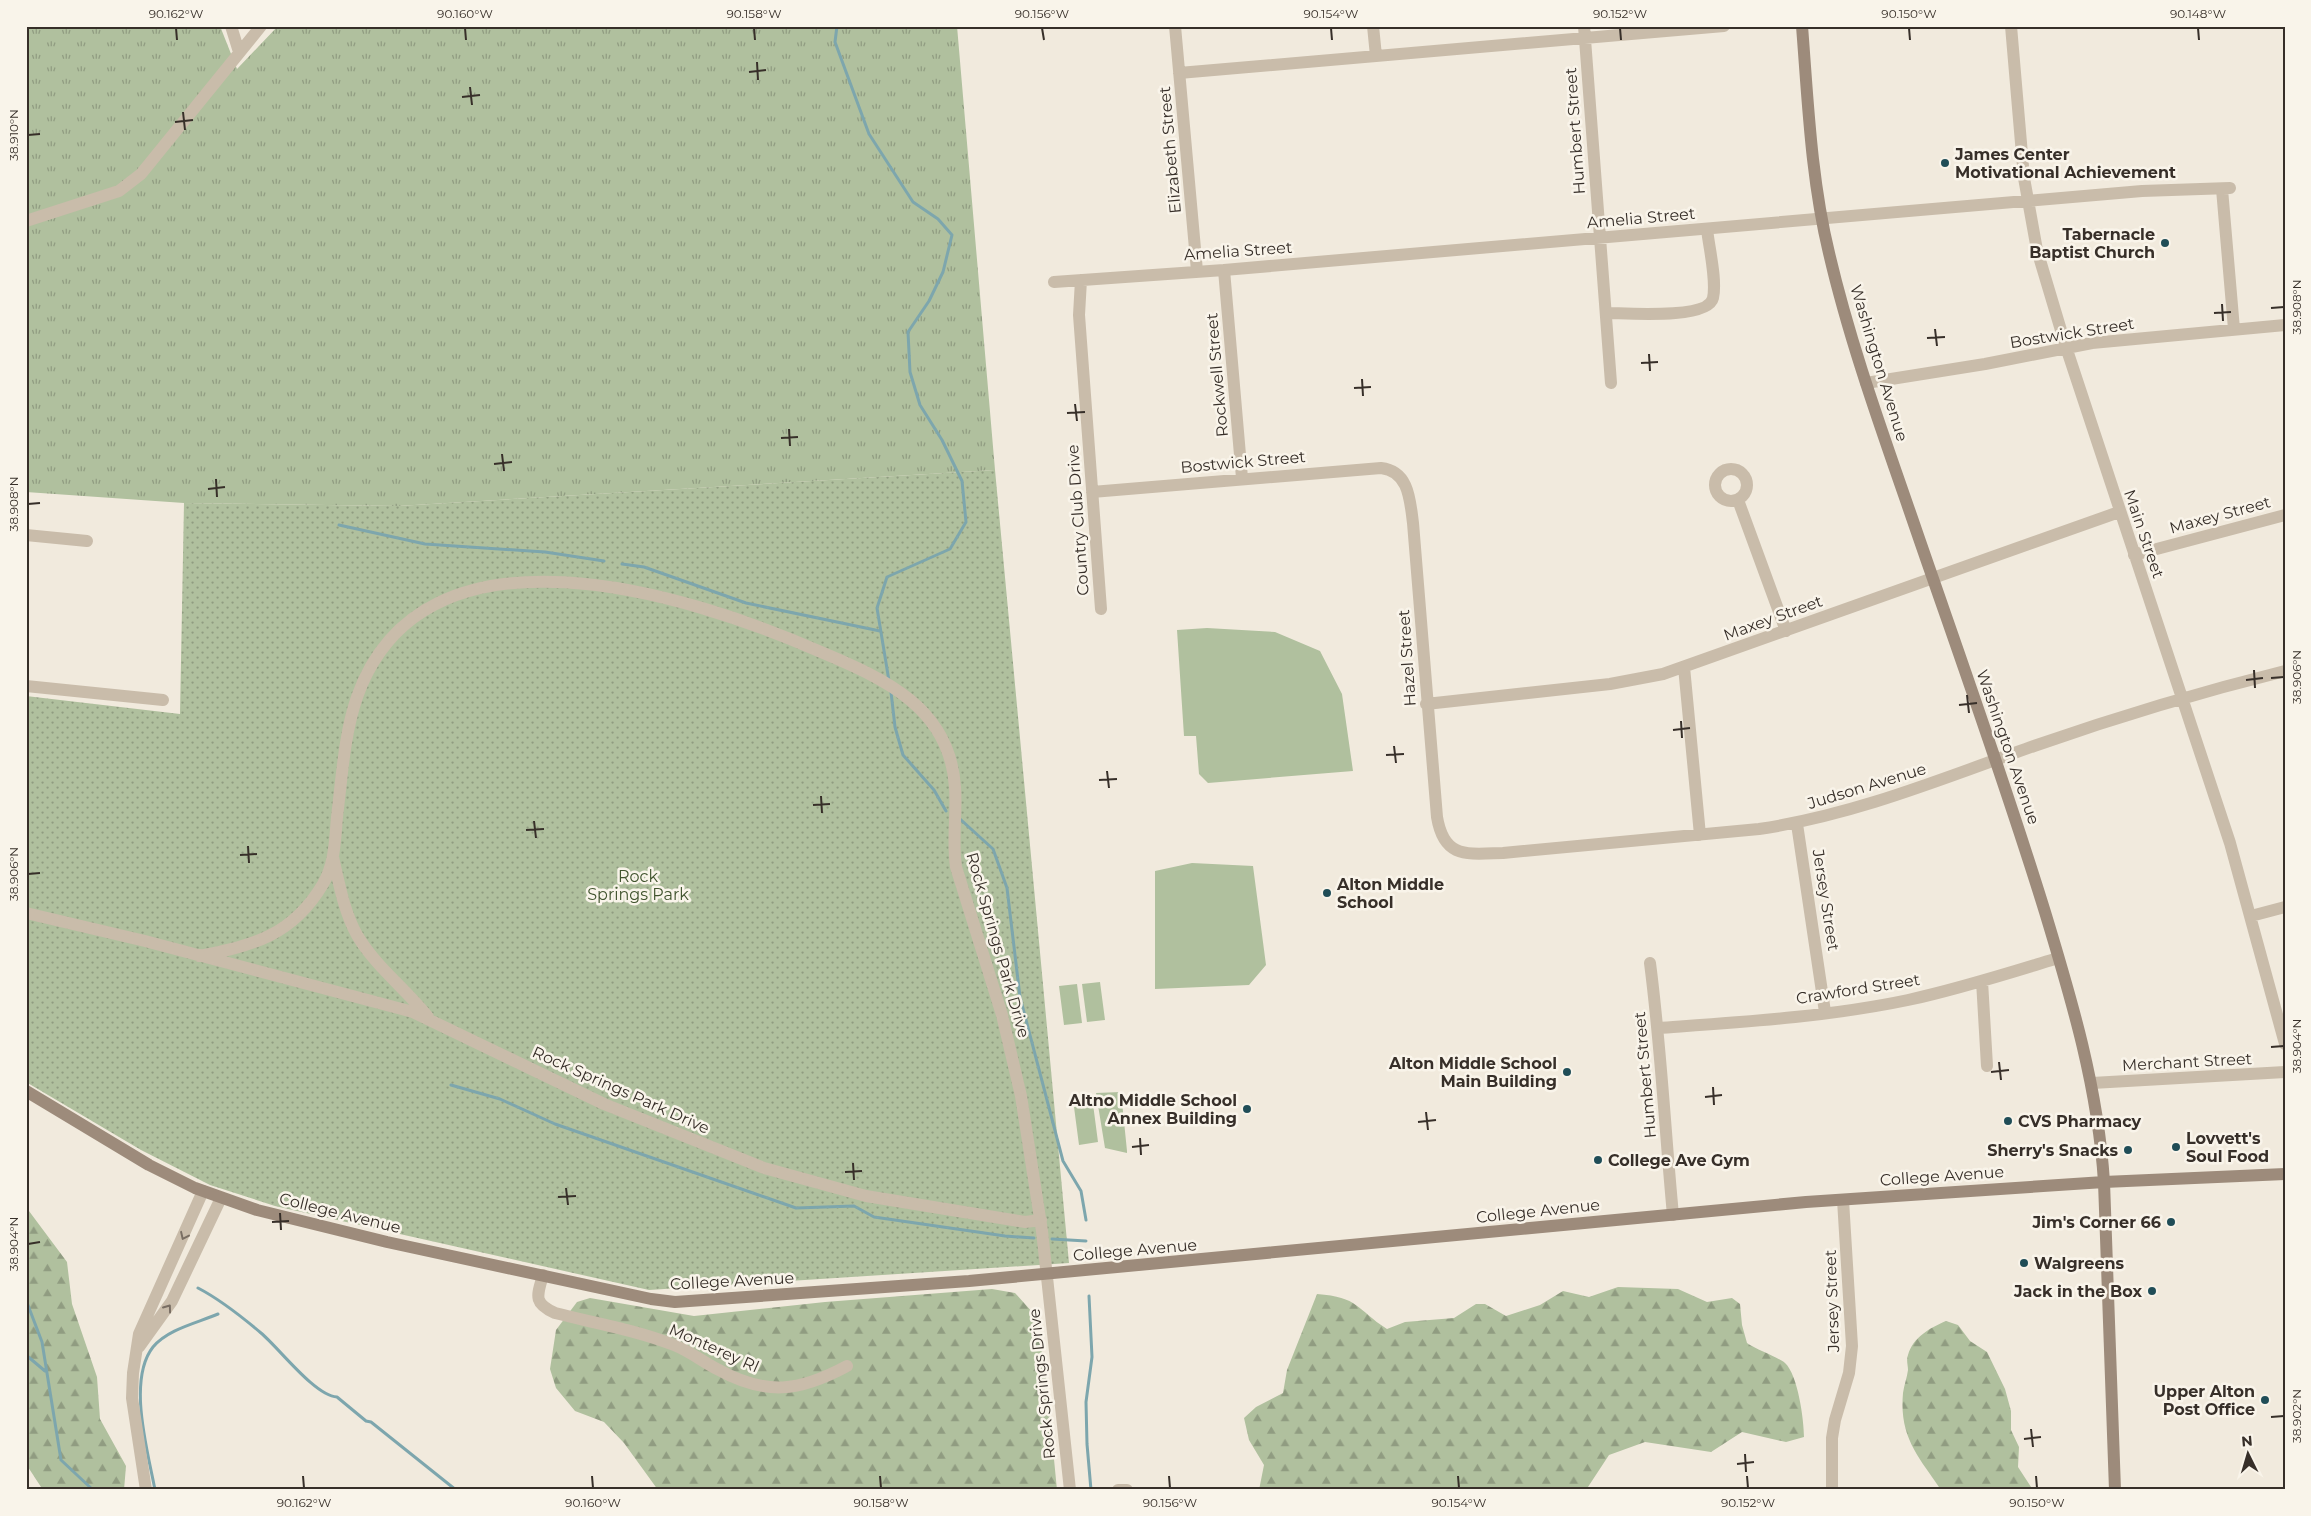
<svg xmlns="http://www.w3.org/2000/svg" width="2311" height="1516" viewBox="0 0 2311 1516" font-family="Montserrat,sans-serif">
<defs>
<pattern id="grass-tufts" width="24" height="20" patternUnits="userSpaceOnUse" patternTransform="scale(1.25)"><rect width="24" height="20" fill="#b0c09e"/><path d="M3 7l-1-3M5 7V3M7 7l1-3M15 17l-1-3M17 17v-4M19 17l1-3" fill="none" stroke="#909c81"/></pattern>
<pattern id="forest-firs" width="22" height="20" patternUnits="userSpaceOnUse" patternTransform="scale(1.25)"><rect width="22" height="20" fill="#b0c09e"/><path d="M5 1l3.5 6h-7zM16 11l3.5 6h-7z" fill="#909c81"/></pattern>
<pattern id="park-dots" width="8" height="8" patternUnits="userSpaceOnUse" patternTransform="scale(1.25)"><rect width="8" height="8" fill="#b0c09e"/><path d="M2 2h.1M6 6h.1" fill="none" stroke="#909c81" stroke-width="1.8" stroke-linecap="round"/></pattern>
</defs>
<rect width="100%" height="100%" fill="#f1eadd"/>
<!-- grass -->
<path fill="url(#grass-tufts)" d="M 26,26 L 220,26 L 237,69 L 278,26 L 957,26 L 995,470 L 398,506 L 184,503 L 26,492 Z"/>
<!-- forest -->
<path fill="url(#forest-firs)" d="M 26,1207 L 67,1262 L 72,1304 L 97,1377 L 100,1419 L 126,1466 L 124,1490 L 43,1490 L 26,1464 Z
M 1618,1287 L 1678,1289 L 1707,1302 L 1732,1298 L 1740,1304 L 1742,1325 L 1747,1343 C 1757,1350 1778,1357 1785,1363 C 1798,1375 1804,1420 1804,1437 L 1786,1442 L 1742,1432 L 1711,1452 L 1645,1442 L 1609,1455 L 1586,1490 L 1259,1490 L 1264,1465 L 1249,1440 L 1244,1418 L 1256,1407 L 1283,1393 L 1287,1370 L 1317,1294 C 1359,1297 1356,1309 1387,1329 L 1405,1322 L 1454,1318 L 1476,1304 L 1485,1304 L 1506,1316 L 1540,1305 L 1563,1291 L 1589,1297 Z
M 992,1289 L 1015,1293 L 1033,1313 L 1045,1367 L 1057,1490 L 658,1490 L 624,1443 L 604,1422 L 575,1411 L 556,1388 L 550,1369 L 556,1330 L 577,1302 L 590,1298 L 694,1316 L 825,1302 Z
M 1946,1321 L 1958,1325 L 1970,1341 L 1987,1352 L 2005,1389 L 2011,1411 L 2011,1430 L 2019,1447 L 2018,1467 L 2033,1490 L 1941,1490 C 1918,1456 1899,1437 1903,1393 C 1904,1385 1907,1378 1908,1370 C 1908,1365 1906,1360 1908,1355 C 1913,1337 1930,1328 1946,1321 Z"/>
<!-- park -->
<path fill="url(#park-dots)" d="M 995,470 L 1069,1263 L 649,1290 L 275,1206 L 210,1185 L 141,1150 L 26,1082 L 26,696 L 180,714 L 184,503 L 398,506 Z"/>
<!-- pitch -->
<path fill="#b0c09e" d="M 1207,628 L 1275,632 L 1320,651 L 1342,694 L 1353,771 L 1208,783 L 1199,774 L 1196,736 L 1184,736 L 1177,630 Z
M 1192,863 L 1253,866 L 1266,965 L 1249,985 L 1155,989 L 1155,871 Z
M 1100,982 L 1105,1020 L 1087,1022 L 1082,984 Z
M 1077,984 L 1082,1023 L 1064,1025 L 1059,986 Z
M 1121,1092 L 1127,1151 L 1127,1153 L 1105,1148 L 1096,1093 Z
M 1093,1104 L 1098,1142 L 1079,1145 L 1074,1107 Z"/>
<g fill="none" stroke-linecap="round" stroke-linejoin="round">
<!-- stream -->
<path stroke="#7da6ad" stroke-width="3" d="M 837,26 L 835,42 L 869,134 L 913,202 L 938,219 L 952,235 L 943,272 L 929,301 L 908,332 L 910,372 L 920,405 L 942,440 L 962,481 L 966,522 L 950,549 L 887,577 L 877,608 L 889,681
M 339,525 L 425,544 L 545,552 L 604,561
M 622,564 L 644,567 L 746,603 L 880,631
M 891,692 L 895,727 L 903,755 L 934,790 L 946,811
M 960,819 L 993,849 L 1007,888 L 1020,997 L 1063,1161 L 1081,1191 L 1086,1220
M 451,1085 L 500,1099 L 555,1124 L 796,1208 L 854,1206 L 874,1217 L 1005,1236 L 1034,1238
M 1052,1239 L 1086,1241
M 198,1288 C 221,1300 241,1316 261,1333 C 279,1348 315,1396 337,1397 L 366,1421 L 371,1422 L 456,1490
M 1089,1296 L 1092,1357 L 1086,1402 L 1087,1444 L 1091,1490
M 26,1300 L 42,1342 L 61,1460 L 93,1490
M 26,1355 L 45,1371
M 155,1490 C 148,1452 127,1380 153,1347 C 168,1329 197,1323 218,1314"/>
<!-- street -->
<path stroke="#c9bcaa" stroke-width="12" d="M 231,26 L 239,52
M 1175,26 L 1197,271
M 1373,26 L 1376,56
M 1584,26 L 1611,383
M 2011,26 L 2024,178 L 2037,250 L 2066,347 L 2230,843 L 2285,1044
M 1179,73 L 1724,26
M 2222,189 L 2234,329
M 26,221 L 119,191 L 141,174 L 261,26
M 1224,270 L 1242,478
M 1081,280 L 1079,315 L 1101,609
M 1054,282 L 1224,270 L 2142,191 L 2230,188
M 1606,313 C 1625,313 1708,320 1713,298 C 1717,280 1709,248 1707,229
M 1866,383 L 1985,364 L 2092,343 L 2285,325
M1715 485a16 16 0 1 1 32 0a16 16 0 1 1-32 0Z
M 1092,492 L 1381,468 C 1409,471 1410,500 1413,523 L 1437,817 C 1444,859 1467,854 1503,853 L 1759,829 C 1855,815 1944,778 2034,746 C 2117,717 2200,692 2285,671
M 1738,500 L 1786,631
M 26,535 L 87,541
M 2134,555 L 2285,515
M 1684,667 L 1700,835
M 26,686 L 163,700
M 1426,704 L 1610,684 L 1663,674 L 2119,512
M 1797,824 L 1825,1012
M 333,857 C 339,883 344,912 357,935 C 375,966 406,989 428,1017
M 26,913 L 145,941 L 413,1012 L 604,1104 L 764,1168 L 866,1196 L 1025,1222 L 1041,1220
M 2251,916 L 2285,907
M 199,956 C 254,945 292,936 323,884 C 335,864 335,839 337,817 C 342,777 344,735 357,697 C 424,509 689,594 821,652 C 885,679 950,708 955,787 C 957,814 952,840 956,867 L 1002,1015 L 1021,1096 L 1042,1231 L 1070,1490
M 1650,963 C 1661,1047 1665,1131 1673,1215
M 1982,981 L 1987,1066
M 1658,1028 C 1741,1022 1827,1017 1908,1000 C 1959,989 2009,973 2058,958
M 2092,1083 L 2285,1072
M 543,1275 C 537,1296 533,1303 555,1313 C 594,1323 636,1330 674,1345 C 689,1351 702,1361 717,1369 C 766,1396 799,1392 847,1366
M 139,1347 L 172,1301 L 221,1198
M 146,1490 L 132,1398 L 133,1373 L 139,1334 L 203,1191
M 1118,1490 L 1127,1490
M 1832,1490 L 1832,1438 L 1835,1420 L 1849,1373 L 1852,1346 L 1843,1200"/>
<!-- secondary -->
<path stroke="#9d8b7b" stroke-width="12" d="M 1802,26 C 1808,102 1811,179 1829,253 C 1850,343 1882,431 1912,518 C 1957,649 2004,779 2045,912 C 2072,1001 2098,1088 2104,1182 L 2115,1490
M 26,1091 L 149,1165 L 195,1188 L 257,1210 L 387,1242 L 651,1299 L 675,1302 L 969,1281 L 1806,1202 L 2104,1182 L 2285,1174"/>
</g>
<!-- one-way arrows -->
<defs><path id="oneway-chevron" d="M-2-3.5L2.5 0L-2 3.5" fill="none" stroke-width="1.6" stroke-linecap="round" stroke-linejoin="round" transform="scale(1.25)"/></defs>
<g stroke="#796e63">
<use href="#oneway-chevron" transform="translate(184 1236) rotate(115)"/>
<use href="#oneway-chevron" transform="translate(168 1308) rotate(-54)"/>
</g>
<!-- ticks -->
<path fill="none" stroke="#372f29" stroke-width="2" d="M 176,28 L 177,40M 465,28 L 466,40M 754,28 L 755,40M 1042,28 L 1044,40M 1331,28 L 1332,40M 1620,28 L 1621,40M 1909,28 L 1910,40M 2198,28 L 2199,40M 757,62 L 758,80M 749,72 L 766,70M 470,87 L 472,105M 462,97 L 480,95M 183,112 L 185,130M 175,122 L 193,120M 28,135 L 40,134M 2222,304 L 2223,321M 2271,308 L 2284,307M 2214,313 L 2231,312M 1935,329 L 1937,346M 1927,338 L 1945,337M 1649,354 L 1650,371M 1641,363 L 1658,362M 1362,379 L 1363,396M 1354,388 L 1371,387M 1075,404 L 1077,421M 1067,413 L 1085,412M 789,429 L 790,446M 781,438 L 798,437M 502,454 L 504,471M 494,464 L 512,462M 216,479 L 217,497M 208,489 L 225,487M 28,504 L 40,503M 2254,670 L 2255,688M 2271,678 L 2284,677M 2246,680 L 2263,678M 1967,695 L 1969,713M 1959,705 L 1977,703M 1681,721 L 1682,738M 1673,730 L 1690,728M 1394,746 L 1396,763M 1386,755 L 1404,754M 1107,771 L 1109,788M 1099,780 L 1117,779M 821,796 L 822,813M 813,805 L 830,804M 534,821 L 536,838M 526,830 L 544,829M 248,846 L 249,863M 240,855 L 257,854M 28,874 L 40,873M 2271,1047 L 2284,1046M 1999,1062 L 2001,1080M 1991,1072 L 2009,1070M 1713,1087 L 1714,1105M 1705,1097 L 1722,1095M 1426,1112 L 1428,1130M 1418,1122 L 1436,1120M 1140,1138 L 1141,1155M 1132,1147 L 1149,1145M 853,1163 L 854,1180M 845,1172 L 862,1171M 566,1188 L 568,1205M 558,1197 L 576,1196M 280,1213 L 281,1230M 272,1222 L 289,1221M 28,1244 L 40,1242M 2271,1417 L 2284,1416M 2031,1429 L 2033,1447M 2024,1439 L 2041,1437M 1745,1454 L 1746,1472M 1737,1464 L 1754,1462M 303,1476 L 304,1488M 592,1476 L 593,1488M 880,1476 L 881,1488M 1169,1476 L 1170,1488M 1458,1476 L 1459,1488M 1747,1476 L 1748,1488M 2036,1476 L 2037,1488"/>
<!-- markers -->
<g fill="#204d57" stroke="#f9f4ea" stroke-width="2">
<circle cx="1945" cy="163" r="5"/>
<circle cx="2165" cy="243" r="5"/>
<circle cx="1327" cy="893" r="5"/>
<circle cx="1567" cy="1072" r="5"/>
<circle cx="1247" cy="1109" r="5"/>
<circle cx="2008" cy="1121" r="5"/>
<circle cx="2176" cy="1147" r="5"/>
<circle cx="2128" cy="1150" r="5"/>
<circle cx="1598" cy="1160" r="5"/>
<circle cx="2171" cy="1222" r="5"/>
<circle cx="2024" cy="1263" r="5"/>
<circle cx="2152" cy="1291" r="5"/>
<circle cx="2265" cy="1400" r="5"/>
</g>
<g text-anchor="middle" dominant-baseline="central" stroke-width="5" stroke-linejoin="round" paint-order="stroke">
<!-- street labels -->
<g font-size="16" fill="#372f29" stroke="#f9f4ea">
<text transform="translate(1575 131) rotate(-94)">Humbert Street</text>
<text transform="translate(1170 150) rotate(-95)">Elizabeth Street</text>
<text transform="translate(1641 218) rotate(-5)">Amelia Street</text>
<text transform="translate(1238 251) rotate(-4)">Amelia Street</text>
<text transform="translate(2072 333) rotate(-9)">Bostwick Street</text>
<text transform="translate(1879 363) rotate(73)">Washington Avenue</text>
<text transform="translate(1217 375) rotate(-95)">Rockwell Street</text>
<text transform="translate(1243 462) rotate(-5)">Bostwick Street</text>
<text transform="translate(2220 515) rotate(-15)">Maxey Street</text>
<text transform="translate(1078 520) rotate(-94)">Country Club Drive</text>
<text transform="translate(2144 534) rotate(71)">Main Street</text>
<text transform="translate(1773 618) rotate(-20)">Maxey Street</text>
<text transform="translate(1407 658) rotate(-94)">Hazel Street</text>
<text transform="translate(2008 747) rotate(71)">Washington Avenue</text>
<text transform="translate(1867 786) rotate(-17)">Judson Avenue</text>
<text transform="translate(1826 900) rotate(81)">Jersey Street</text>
<text transform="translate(998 945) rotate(74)">Rock Springs Park Drive</text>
<text transform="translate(1858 989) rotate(-9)">Crawford Street</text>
<text transform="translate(2187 1062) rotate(-3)">Merchant Street</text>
<text transform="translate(1645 1075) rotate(-95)">Humbert Street</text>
<text transform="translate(621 1090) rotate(24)">Rock Springs Park Drive</text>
<text transform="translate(1942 1176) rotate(-4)">College Avenue</text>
<text transform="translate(1538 1211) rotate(-6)">College Avenue</text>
<text transform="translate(340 1213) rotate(14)">College Avenue</text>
<text transform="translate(1135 1250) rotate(-5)">College Avenue</text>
<text transform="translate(732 1281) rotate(-3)">College Avenue</text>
<text transform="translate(1832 1301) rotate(-92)">Jersey Street</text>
<text transform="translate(714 1348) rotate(24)">Monterey Rl</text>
<text transform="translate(1042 1384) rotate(-96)">Rock Springs Drive</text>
</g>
<!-- poi labels -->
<g font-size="16" font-weight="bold" fill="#372f29" stroke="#f9f4ea" text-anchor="end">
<text x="1955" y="154" text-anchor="start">James Center<tspan x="1955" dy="18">Motivational Achievement</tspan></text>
<text x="2155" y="234">Tabernacle<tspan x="2155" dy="18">Baptist Church</tspan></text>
<text x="1337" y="884" text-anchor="start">Alton Middle<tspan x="1337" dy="18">School</tspan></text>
<text x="1557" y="1063">Alton Middle School<tspan x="1557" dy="18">Main Building</tspan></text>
<text x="1237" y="1100">Altno Middle School<tspan x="1237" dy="18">Annex Building</tspan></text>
<text x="2018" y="1121" text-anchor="start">CVS Pharmacy</text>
<text x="2186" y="1138" text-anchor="start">Lovvett's<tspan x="2186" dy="18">Soul Food</tspan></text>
<text x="2118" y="1150">Sherry's Snacks</text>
<text x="1608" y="1160" text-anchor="start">College Ave Gym</text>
<text x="2161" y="1222">Jim's Corner 66</text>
<text x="2034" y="1263" text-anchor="start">Walgreens</text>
<text x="2142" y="1291">Jack in the Box</text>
<text x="2255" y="1391">Upper Alton<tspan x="2255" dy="18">Post Office</tspan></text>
</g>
<!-- park labels -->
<g font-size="16" fill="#41542e" stroke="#f9f4ea">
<text x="638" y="876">Rock<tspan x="638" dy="18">Springs Park</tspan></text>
</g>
</g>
<!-- border -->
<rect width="2311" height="1516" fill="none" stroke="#f9f4ea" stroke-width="55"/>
<!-- north arrow -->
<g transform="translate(2248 1454) rotate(355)" stroke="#f9f4ea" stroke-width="4" paint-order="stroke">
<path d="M0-4L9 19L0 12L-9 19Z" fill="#372f29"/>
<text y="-8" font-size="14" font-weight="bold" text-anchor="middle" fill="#372f29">N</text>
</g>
<rect x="28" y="28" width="2256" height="1460" fill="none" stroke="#372f29" stroke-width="2"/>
<g font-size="12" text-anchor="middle" fill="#372f29">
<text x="176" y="18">90.162°W</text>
<text x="465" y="18">90.160°W</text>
<text x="754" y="18">90.158°W</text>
<text x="1042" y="18">90.156°W</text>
<text x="1331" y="18">90.154°W</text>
<text x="1620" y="18">90.152°W</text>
<text x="1909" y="18">90.150°W</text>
<text x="2198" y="18">90.148°W</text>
<text transform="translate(14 135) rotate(-90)" y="4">38.910°N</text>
<text transform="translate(2297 307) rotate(-90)" y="4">38.908°N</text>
<text transform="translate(14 504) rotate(-90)" y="4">38.908°N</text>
<text transform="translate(2297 677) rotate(-90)" y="4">38.906°N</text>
<text transform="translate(14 874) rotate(-90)" y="4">38.906°N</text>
<text transform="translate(2297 1046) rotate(-90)" y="4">38.904°N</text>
<text transform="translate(14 1244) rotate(-90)" y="4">38.904°N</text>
<text transform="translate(2297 1416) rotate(-90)" y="4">38.902°N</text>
<text x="304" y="1507">90.162°W</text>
<text x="593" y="1507">90.160°W</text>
<text x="881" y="1507">90.158°W</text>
<text x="1170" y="1507">90.156°W</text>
<text x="1459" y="1507">90.154°W</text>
<text x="1748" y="1507">90.152°W</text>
<text x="2037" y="1507">90.150°W</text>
</g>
</svg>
